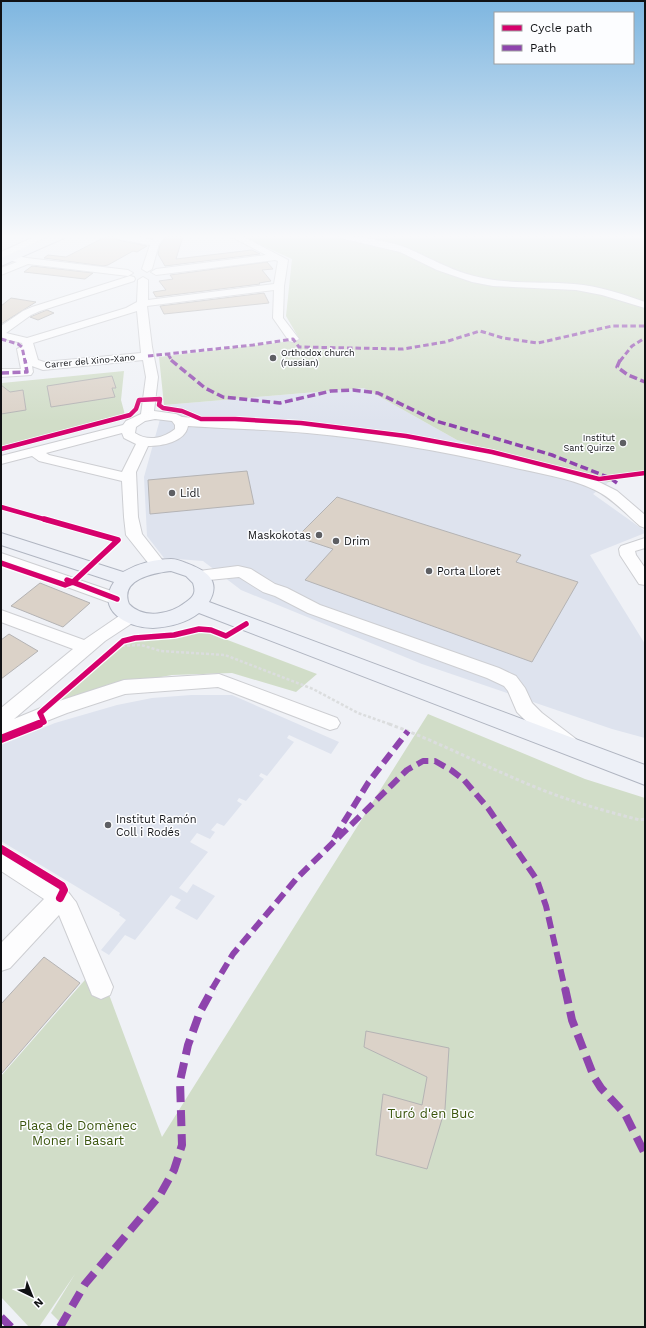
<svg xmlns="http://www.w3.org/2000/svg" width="646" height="1328" viewBox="0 0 646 1328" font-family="'Work Sans',sans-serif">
<rect width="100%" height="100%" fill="#eff1f6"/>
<!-- built -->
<path fill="#dee3ee" d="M 364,388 L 457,440 L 519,460 L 609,482 L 593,494 L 645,531 L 645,533 L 590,555 L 645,644 L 645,738 L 612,729 L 422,664 L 241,590 L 203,561 L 164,558 L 147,536 L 144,477 L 164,405 Z
M 191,695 L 232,695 L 339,742 L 331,754 L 289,735 L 287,738 L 294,742 L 267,776 L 261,773 L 259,776 L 264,779 L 246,801 L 239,798 L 237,801 L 242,804 L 224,826 L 217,823 L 211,830 L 215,832 L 210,839 L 197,833 L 190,842 L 208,852 L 179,888 L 187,893 L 193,884 L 215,896 L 197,920 L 175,908 L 181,900 L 171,895 L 135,940 L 125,935 L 109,955 L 101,950 L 126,920 L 119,915 L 120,913 L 1,841 L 1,745 L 55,723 L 117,705 L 152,698 Z"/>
<!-- green -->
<path fill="#d1ddc8" d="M 241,236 L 325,236 L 332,238 L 335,236 L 645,236 L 645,472 L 609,482 L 519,460 L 457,440 L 364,388 L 164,405 L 159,357 L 300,340 L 286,316 L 292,259 Z
M 124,371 L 121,400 L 125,415 L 1,446 L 1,378 L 2,383 Z
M 201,630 L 317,674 L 296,692 L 232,673 L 172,675 L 116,685 L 46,704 L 115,649 L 136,639 L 172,637 Z
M 428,714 L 585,779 L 645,798 L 645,1327 L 65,1327 L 51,1313 L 75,1274 L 39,1327 L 29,1327 L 1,1297 L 1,1076 L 98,965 L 162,1137 Z"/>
<!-- building -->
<path fill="#dbd2c8" stroke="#b4b3b4" d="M 107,236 L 113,236 L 118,240 L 147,246 L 137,252 L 133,251 L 108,265 L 103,266 L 44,258 L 48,255 L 66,257 Z
M 167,236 L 183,236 L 176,259 L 252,250 L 260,254 L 165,266 L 158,254 L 160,245 Z
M 267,262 L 273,269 L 262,270 L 271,281 L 259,283 L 260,284 L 156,297 L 153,292 L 166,290 L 159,281 L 173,279 L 170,275 Z
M 32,266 L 93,273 L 85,279 L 24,272 Z
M 264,293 L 269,303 L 164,314 L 160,306 Z
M 11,298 L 36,302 L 1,324 L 1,306 Z
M 47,310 L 54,313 L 38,320 L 30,317 Z
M 112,376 L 116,388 L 112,388 L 115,397 L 51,407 L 47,386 Z
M 1,385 L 10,392 L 23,390 L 26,410 L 1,414 Z
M 247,471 L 254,504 L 150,514 L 148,480 Z
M 337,497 L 521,555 L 516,562 L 578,582 L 532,662 L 305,580 L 333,549 L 297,537 Z
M 40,583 L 90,603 L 63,627 L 11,606 Z
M 9,634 L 38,651 L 1,679 L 1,640 Z
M 44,957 L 80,983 L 1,1074 L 1,1004 Z
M 366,1031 L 449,1048 L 445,1109 L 427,1169 L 376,1155 L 383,1094 L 422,1105 L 427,1077 L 364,1047 Z"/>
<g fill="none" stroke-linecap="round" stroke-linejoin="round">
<!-- minor casing -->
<g stroke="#cdced2" stroke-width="2">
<path id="minor" d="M 36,236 L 48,236 L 12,255 L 27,258 L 128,270 L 133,273 L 128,276 L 28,264 L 1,275 L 1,268 L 17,262 L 1,259 L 1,252 Z
M 114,236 L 134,236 L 153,240 L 156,236 L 166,236 L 159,244 L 152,269 L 147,272 L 142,269 L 150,245 L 118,239 Z
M 230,236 L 242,236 L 288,260 L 284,286 L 283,318 L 299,339 L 293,342 L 289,341 L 273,318 L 274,290 L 147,306 L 152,347 L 158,377 L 154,411 L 176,414 L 182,417 L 333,428 L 385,434 L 461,448 L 557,469 L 595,480 L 617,491 L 645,515 L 645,528 L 640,526 C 626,514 612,498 595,490 C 568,477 536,473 507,466 C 441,451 374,439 307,433 C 267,429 228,429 188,426 C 185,442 162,446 148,446 L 136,472 L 138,517 L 142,534 L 167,566 L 165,569 L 159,571 L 153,569 L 126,535 L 124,517 L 122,481 L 39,461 L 32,456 L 1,464 L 1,456 L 123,425 L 126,421 L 141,414 L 146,377 L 143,360 L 43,370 L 32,366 L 33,372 L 31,375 L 1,377 L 1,369 L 21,369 L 17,349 L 23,346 L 22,343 L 1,338 L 1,326 L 23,311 L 32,307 L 130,276 L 134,277 L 135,279 L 134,281 L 40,311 L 31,315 L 6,333 L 27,338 L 126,308 L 137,302 L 138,280 L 143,277 L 148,280 L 148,300 L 274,284 L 278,261 L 275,260 L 156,275 L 151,272 L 156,269 L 266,255 ZM 137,311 L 141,353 L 44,362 L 38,360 L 33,343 ZM 155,419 L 172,421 L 175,425 L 175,429 C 164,438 148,442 135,433 L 136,427 L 145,421 ZM 122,433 L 124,438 L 136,444 L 122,472 L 49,455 L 46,453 Z
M 339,236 C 359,236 389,241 407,248 C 430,258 450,270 474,276 C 507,285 542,281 574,284 C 599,286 622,294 645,302 L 645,308 L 602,295 L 576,290 L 493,286 L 472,282 L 437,270 L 400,252 L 340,238 Z
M 645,538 L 645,548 L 635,551 L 636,555 L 645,568 L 645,585 L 639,584 L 620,555 L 619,549 L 621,546 Z
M 1,553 L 123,595 L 125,599 L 123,603 L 117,604 L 111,603 L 1,563 Z
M 238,566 L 251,569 L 275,584 L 287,588 L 320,605 L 499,668 L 516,676 L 525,688 L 532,703 L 542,713 L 576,739 L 579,744 L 576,749 L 569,751 L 562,749 L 528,723 L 517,712 L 508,691 L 504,686 L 487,678 L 308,613 L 275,596 L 263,592 L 239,577 L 199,581 L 193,580 L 191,576 L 193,572 L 199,571 Z
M 1,610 L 84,640 L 125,612 L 131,610 L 137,612 L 139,616 L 137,620 L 105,641 L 14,719 L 53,703 L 124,680 L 219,674 L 337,718 L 340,723 L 337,728 L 330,730 L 218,687 L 125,694 L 67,713 L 1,739 L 1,708 L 73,649 L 1,622 Z
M 1,851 C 18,857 56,878 68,892 C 71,895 73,899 76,902 L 113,987 L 110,995 L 101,999 L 92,995 L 59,915 L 10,968 L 1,971 L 1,943 L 44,899 L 1,871 Z"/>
</g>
<!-- major casing -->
<g stroke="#b0b5c1" stroke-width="2">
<path id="major" d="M 50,236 L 65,236 L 64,238 L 1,266 L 1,258 Z
M 1,533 L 123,572 C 137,564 155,559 171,559 C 176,559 181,561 186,563 C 205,570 222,580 209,602 L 645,765 L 645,785 L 199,613 C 186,623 169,627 153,628 C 127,628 95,610 114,582 L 1,545 ZM 171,571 L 186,576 L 193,583 C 194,586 195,590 194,593 C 193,597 189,600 186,602 C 171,614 144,620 129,604 C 119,579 154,573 171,571 Z"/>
</g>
<!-- path-far1 -->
<path stroke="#dbddde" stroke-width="2.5" stroke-dasharray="3 2" stroke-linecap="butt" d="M 117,646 L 141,645 L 161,651 L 225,655 L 313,689 L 358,713 L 392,725"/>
<!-- path -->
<path stroke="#dbddde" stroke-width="3" stroke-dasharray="3.5 2.5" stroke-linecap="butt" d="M 389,724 C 439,742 486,767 535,787 C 569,801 605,811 640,820 L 645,819"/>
<!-- minor -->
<use href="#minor" fill="#fdfdfe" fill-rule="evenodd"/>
<!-- major -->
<use href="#major" fill="#edf0f7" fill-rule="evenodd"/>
<!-- quiet-far3 -->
<path stroke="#8e44ad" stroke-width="3" stroke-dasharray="5.5 3" stroke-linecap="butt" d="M 1,339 L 18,344 L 22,347 L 25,361
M 168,354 L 172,361
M 148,356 L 253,345 L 293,339 L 299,347 L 403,349 L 445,342 L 480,331 L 503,338 L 538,343 L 612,326 L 645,326
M 620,361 L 632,346 L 645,338"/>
<!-- quiet-far2 -->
<path stroke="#8e44ad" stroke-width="3.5" stroke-dasharray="8 3.5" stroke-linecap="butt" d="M 171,360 L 205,388 L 223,397 L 280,403 L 331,391 L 353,390 L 378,393 L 436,421 L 552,455 L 610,478 L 617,483
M 620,360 L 617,367 L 628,375 L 645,382
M 1,373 L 27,372 L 25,360"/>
<!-- quiet-far1 -->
<path stroke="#8e44ad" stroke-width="6" stroke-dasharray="12 6" stroke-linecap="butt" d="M 334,838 L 368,783 L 408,731
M 212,989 L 233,954 L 297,878 L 407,770 L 423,761 L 435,761 L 451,770 L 464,780 L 488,808 L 537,880 L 546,906 L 565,989"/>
<!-- quiet -->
<path stroke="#8e44ad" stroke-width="8" stroke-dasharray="16 8" stroke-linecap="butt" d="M 565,988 L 572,1020 L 594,1077 L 601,1088 L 625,1114 L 645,1154
M 1,1317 L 11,1327
M 60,1327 L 85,1284 L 160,1195 L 174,1170 L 182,1145 L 180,1081 L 188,1045 L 200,1012 L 213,988"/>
<!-- cycleway-far2 casing -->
<g stroke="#fcfdff" stroke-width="6">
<path id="cycleway-far2" d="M 1,449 L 130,415 L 136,409 L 139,400 L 160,399 L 159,405 L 163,408 L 182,411 L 201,419 L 235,419 L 301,423 L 406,436 L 492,452 L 599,479 L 645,473
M 1,507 L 47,520"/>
</g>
<!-- cycleway-far1 casing -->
<g stroke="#fcfdff" stroke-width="8">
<path id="cycleway-far1" d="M 1,563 L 65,585 L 73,582 L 118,540 L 44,519
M 67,580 L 117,599
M 36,725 L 44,722 L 40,713 L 123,641 L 135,638 L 174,635 L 199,629 L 211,630 L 226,636 L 246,624"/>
</g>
<!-- cycleway casing -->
<g stroke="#fcfdff" stroke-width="10">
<path id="cycleway" d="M 1,739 L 39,724
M 1,849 L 62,886 L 64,890 L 60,898"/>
</g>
<!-- cycleway-far2 -->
<use href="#cycleway-far2" stroke="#d6006c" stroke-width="4.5"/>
<!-- cycleway-far1 -->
<use href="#cycleway-far1" stroke="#d6006c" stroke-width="5.5"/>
<!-- cycleway -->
<use href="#cycleway" stroke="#d6006c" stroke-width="8"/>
</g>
<!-- sky -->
<linearGradient id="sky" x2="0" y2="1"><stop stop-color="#7eb6e0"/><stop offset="0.56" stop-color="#f8f9fb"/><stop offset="1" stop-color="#f8f9fb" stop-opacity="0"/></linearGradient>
<rect width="646" height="422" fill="url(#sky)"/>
<!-- markers -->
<g fill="#5e5f63" stroke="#fcfdff" stroke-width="1.5">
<circle cx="273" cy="358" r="4"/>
<circle cx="623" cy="443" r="4"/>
<circle cx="172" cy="493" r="4"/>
<circle cx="319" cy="535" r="4"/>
<circle cx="336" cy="541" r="4"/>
<circle cx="429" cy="571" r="4"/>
<circle cx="108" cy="825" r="4"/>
</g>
<g text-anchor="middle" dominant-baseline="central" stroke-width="3" stroke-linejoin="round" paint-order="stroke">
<!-- far-poi labels -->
<g font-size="9" fill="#101114" stroke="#fcfdff" text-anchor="start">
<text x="281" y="353">Orthodox church<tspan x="281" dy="10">(russian)</tspan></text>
<text x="615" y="438" text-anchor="end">Institut<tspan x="615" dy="10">Sant Quirze</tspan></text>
</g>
<!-- far-street labels -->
<g font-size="9" fill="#101114" stroke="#fcfdff">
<text transform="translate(90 361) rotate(-5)">Carrer del Xino-Xano</text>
</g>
<!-- poi labels -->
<g font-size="11" fill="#101114" stroke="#fcfdff" text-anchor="start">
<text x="180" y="493">Lidl</text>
<text x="311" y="535" text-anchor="end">Maskokotas</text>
<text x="344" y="541">Drim</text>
<text x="437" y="571">Porta Lloret</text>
<text x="116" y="819">Institut Ramón<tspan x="116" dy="13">Coll i Rodés</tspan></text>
</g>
<!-- near-park labels -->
<g font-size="13" fill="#3c560e" stroke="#fcfdff">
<text x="431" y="1113">Turó d'en Buc</text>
<text x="78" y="1125">Plaça de Domènec<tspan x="78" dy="15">Moner i Basart</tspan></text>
</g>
</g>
<!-- border -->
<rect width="646" height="1328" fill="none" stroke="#101114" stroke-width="4"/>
<!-- legend -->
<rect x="494" y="12" width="140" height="52" fill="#fcfdff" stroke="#9e9fa1"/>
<rect x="502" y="25" width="20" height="6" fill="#d6006c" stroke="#9e9fa1"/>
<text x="530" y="32" font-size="12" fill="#101114">Cycle path</text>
<rect x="502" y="45" width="20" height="6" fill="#8e44ad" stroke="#9e9fa1"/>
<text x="530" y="52" font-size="12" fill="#101114">Path</text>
<!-- north arrow -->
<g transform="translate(32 1296) rotate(137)" stroke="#fcfdff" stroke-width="3" paint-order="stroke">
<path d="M0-3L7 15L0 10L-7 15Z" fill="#101114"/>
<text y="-6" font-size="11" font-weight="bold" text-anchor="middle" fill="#101114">N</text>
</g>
</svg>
